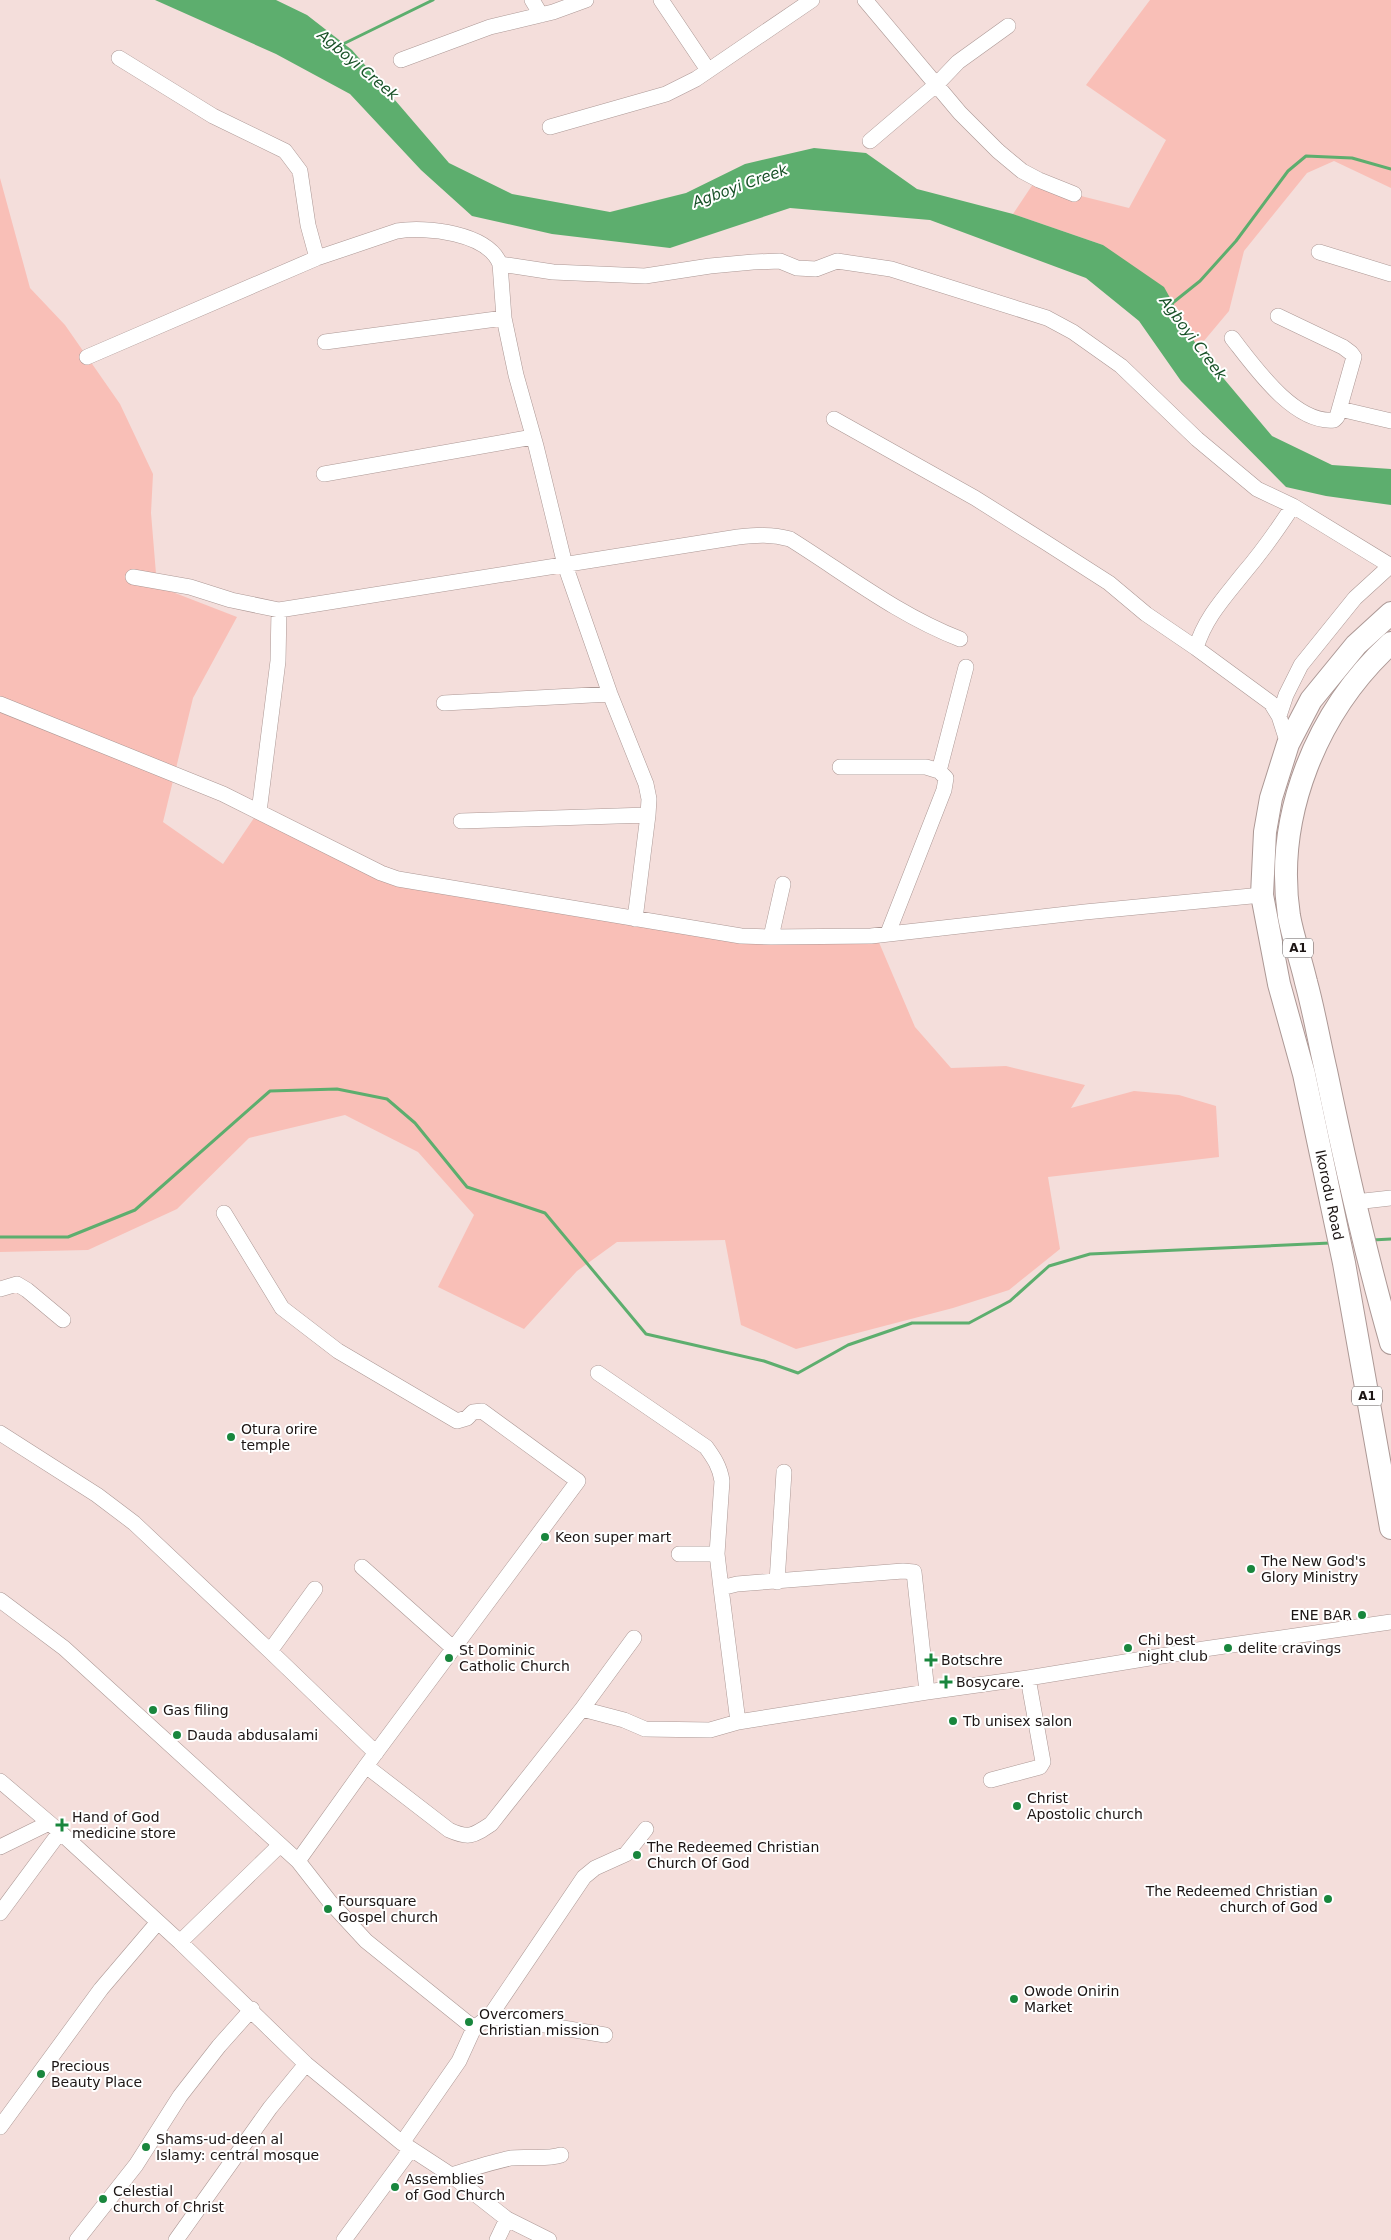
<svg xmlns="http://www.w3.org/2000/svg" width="1391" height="2240" viewBox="0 0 1391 2240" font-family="'DejaVu Sans',sans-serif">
<rect width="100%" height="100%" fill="#f4dedb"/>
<!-- green -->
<path fill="#f9bfb7" d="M 1150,0 L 1391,0 L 1391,188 L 1334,161 L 1307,173 L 1244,251 L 1229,311 L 1198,348 L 1103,245 L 1013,214 L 1033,184 L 1129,208 L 1166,140 L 1086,85 Z
M 0,178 L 30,288 L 65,325 L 120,404 L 153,474 L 151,513 L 157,586 L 237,617 L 193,698 L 163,822 L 223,864 L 258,812 L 399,872 L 759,936 L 875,933 L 915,1027 L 951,1068 L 1006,1066 L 1085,1085 L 1071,1108 L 1134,1091 L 1179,1095 L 1216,1106 L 1219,1157 L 1048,1177 L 1060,1249 L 1009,1290 L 953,1308 L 796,1349 L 741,1325 L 725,1240 L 617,1242 L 577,1271 L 524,1329 L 438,1287 L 474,1215 L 418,1152 L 345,1115 L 249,1138 L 177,1209 L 88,1250 L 0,1252 Z"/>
<!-- water -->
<path fill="#5dae6e" d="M 155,0 L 276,0 L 307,15 L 352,50 L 449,163 L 512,194 L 610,212 L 686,193 L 745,164 L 814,148 L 866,153 L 917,189 L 1013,214 L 1103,245 L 1164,287 L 1198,348 L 1272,436 L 1332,465 L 1391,469 L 1391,505 L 1326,496 L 1286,487 L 1181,381 L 1139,321 L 1086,278 L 930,220 L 790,208 L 670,248 L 552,234 L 472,216 L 421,170 L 350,94 L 276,54 Z"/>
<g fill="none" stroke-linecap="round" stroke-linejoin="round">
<!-- stream -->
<path stroke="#5dae6e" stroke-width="3" d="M 341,45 L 433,0
M 1170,305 L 1200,281 L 1236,241 L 1288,171 L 1306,156 L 1352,158 L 1391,169
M 0,1237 L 68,1237 L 135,1210 L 270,1091 L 337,1089 L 387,1099 L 415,1123 L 467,1187 L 545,1213 L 646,1334 L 764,1361 L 798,1373 L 848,1345 L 912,1323 L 969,1323 L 1010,1301 L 1049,1266 L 1090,1254 L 1330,1243
M 1372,1240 L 1391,1239"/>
<!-- minor casing -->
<g stroke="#ac9895" stroke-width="16">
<path id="minor" d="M 532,0 L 541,15
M 661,0 L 708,70
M 865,0 L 960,113 L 998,151 L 1022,171 L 1039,180 L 1074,194
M 119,58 L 213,116 L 285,151 L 300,171 L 308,225 L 317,258
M 401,60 L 490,27 L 553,12 L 586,0
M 550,127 L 666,94 L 696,79 L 812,0
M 870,141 L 937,84 L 958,62 L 1008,26
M 1319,252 L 1391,274
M 500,264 L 504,318 L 516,375 L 536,446 L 565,565 L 610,694 L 646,784 L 649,799 L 648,815 L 635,919
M 1232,338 C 1254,366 1294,424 1334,420 L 1337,417 L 1354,357 L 1351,353 L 1343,347 L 1278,316
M 325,342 L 504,318
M 87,357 L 317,258 L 397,231 C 426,226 488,233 500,264 L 553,272 L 645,276 L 710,266 L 753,262 L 780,261 L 797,268 L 816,269 L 837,261 L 891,269 L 1047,318 L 1073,332 L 1121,366 L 1197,439 L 1257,489 L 1293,506 L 1391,566
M 1340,409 L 1391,421
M 834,419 L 975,498 L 1045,542 L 1109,583 L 1146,614 L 1196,648 L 1271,703 L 1279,716 L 1288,744
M 324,474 L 533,437
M 133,577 L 190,587 L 231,600 L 279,610 L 278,661 L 259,812
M 279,610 L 738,537 C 756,535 772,534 790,539 C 846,574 898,615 960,639
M 1196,648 C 1205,618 1224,598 1243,574 C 1261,553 1278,529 1293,506
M 444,703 L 610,694
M 0,704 L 223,794 L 381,873 L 398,879 L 741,936 L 771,937 L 871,936 L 1085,912 L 1262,895
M 1279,716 L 1286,695 L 1301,665 L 1355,598 L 1390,566
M 840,767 L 926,767 L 939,771 L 946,778 L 944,790 L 888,933
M 939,771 L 966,667
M 461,821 L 648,815
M 771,937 L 783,884
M 1364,1201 L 1391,1198
M 224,1213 L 282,1308 L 338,1351 L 457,1421 L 467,1418 L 473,1412 L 482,1411 L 578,1481 L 366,1766 L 298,1861
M 0,1289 L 17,1284 L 27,1290 L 63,1320
M 598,1373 L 706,1447 C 714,1458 720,1467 722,1481 L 717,1554 L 721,1588
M 0,1433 L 97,1495 L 134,1523 L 270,1651 L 376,1753
M 679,1554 L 717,1554
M 362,1567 L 453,1648
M 777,1582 L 784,1472
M 0,1600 L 64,1648 L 298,1861 L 330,1902 L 366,1941 L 474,2028
M 270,1651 L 315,1589
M 582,1709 L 634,1638
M 738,1722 L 721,1588 L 737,1584 L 903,1571 L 914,1572 L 927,1692
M 366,1766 L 449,1830 C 469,1839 473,1836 491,1824 L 582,1709 L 624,1720 L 645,1729 L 710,1730 L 738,1722 L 927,1692 L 1028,1678 L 1204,1649 L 1391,1622
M 991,1780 L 1040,1767 L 1043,1762 L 1028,1678
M 0,1781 L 60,1832 L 180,1942 L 306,2064 L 402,2143 L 451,2175 L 507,2219 L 549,2240
M 0,1847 L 49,1823
M 0,1913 L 60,1832
M 180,1942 L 280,1845
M 490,2016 L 605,2035
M 0,2127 L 101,1989 L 158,1922
M 402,2143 L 459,2061 L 474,2028 L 490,2016 L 584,1877 L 595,1868 L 626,1854 L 646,1829
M 451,2175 C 471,2169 491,2162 511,2158 C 528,2156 545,2160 561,2155
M 77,2240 L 136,2165 L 180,2096 L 219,2046 L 252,2009
M 176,2240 L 270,2108 L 306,2064
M 344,2240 L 411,2149
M 497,2240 L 507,2219"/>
</g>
<!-- highway casing -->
<g stroke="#ac9895" stroke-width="24">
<g id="highway">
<path id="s1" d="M 1391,613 L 1356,645 L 1311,700 L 1288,744 L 1271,798 L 1265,832 L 1262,895 L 1279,984 L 1304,1074 L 1344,1263 L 1391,1528"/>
<path d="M 1391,643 C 1317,711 1274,815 1289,916 C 1293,938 1301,960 1306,982 C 1314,1011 1319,1041 1326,1071 C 1345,1163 1365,1252 1391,1343"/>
</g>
</g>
<!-- minor -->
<use href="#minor" stroke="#fff" stroke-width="15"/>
<!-- highway -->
<use href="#highway" stroke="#fff" stroke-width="22"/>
</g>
<!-- markers -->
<g fill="#19863d" stroke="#fff" stroke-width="2">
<circle cx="231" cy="1437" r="5"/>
<circle cx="545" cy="1537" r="5"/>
<circle cx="1251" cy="1569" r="5"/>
<circle cx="1362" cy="1615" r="5"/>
<circle cx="1128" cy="1648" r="5"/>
<circle cx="1228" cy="1648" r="5"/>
<circle cx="449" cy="1658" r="5"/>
<path d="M928.5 1652.5h5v5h5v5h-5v5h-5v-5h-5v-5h5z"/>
<path d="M943.5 1674.5h5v5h5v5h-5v5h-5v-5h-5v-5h5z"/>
<circle cx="153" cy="1710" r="5"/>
<circle cx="953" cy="1721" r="5"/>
<circle cx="177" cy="1735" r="5"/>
<circle cx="1017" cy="1806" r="5"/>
<path d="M59.5 1817.5h5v5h5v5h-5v5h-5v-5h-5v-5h5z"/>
<circle cx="637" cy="1855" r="5"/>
<circle cx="1328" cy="1899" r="5"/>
<circle cx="328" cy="1909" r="5"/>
<circle cx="1014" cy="1999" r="5"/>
<circle cx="469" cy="2022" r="5"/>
<circle cx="41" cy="2074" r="5"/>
<circle cx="146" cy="2147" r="5"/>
<circle cx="395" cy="2187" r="5"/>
<circle cx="103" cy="2199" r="5"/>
</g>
<g text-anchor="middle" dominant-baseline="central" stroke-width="4" stroke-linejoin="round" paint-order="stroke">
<!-- shield labels -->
<g fill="#fff" stroke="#605b5a" stroke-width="1">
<rect x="1283" y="938.5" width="30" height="19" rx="4"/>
<rect x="1352" y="1386.5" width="30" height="19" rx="4"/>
</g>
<g font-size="12" font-weight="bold" fill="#1c1514">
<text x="1298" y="948">A1</text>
<text x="1367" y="1396">A1</text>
</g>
<!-- street labels -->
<g font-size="14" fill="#1c1514" stroke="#fff">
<text stroke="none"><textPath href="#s1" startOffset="630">Ikorodu Road</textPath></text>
</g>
<!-- poi labels -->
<g font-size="14" fill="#1c1514" stroke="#fff" text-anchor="start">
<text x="241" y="1429">Otura orire<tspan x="241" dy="16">temple</tspan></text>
<text x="555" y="1537">Keon super mart</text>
<text x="1261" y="1561">The New God's<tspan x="1261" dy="16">Glory Ministry</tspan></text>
<text x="1352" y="1615" text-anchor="end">ENE BAR</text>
<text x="1138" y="1640">Chi best<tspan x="1138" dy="16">night club</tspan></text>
<text x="1238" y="1648">delite cravings</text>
<text x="459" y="1650">St Dominic<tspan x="459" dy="16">Catholic Church</tspan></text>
<text x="941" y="1660">Botschre</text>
<text x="956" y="1682">Bosycare.</text>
<text x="163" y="1710">Gas filing</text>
<text x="963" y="1721">Tb unisex salon</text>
<text x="187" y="1735">Dauda abdusalami</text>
<text x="1027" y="1798">Christ<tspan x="1027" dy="16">Apostolic church</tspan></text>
<text x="72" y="1817">Hand of God<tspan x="72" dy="16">medicine store</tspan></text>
<text x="647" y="1847">The Redeemed Christian<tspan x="647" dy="16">Church Of God</tspan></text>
<text x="1318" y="1891" text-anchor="end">The Redeemed Christian<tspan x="1318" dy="16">church of God</tspan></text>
<text x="338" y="1901">Foursquare<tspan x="338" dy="16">Gospel church</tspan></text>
<text x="1024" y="1991">Owode Onirin<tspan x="1024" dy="16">Market</tspan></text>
<text x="479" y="2014">Overcomers<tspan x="479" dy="16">Christian mission</tspan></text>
<text x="51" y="2066">Precious<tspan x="51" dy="16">Beauty Place</tspan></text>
<text x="156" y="2139">Shams-ud-deen al<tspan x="156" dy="16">Islamy: central mosque</tspan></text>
<text x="405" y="2179">Assemblies<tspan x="405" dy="16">of God Church</tspan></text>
<text x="113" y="2191">Celestial<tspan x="113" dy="16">church of Christ</tspan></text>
</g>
<!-- water labels -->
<g font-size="15" font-style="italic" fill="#195228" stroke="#fff">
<text transform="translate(358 65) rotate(40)">Agboyi Creek</text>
<text transform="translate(740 186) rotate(-20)">Agboyi Creek</text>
<text transform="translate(1193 338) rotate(53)">Agboyi Creek</text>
</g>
</g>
</svg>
